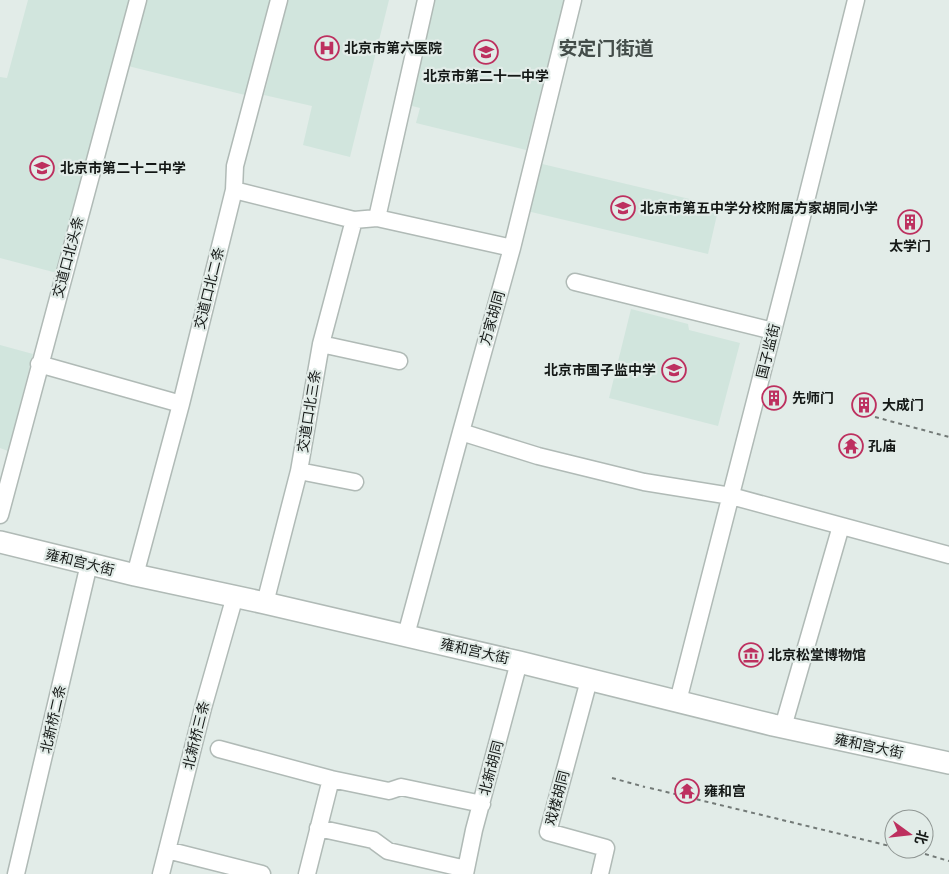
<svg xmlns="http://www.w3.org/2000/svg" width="949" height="874" viewBox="0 0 949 874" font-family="Poppins,'Noto Sans SC',sans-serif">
<rect width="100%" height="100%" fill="#e2ece8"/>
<!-- built -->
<path fill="#d1e5dd" d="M 28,0 L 129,0 L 57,273 L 0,258 L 0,77 L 7,78 Z
M 142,0 L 270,0 L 245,95 L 124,65 Z
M 288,0 L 389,0 L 350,157 L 303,145 L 312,106 L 264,95 Z
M 434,0 L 564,0 L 526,150 L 416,123 L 420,108 L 408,105 Z
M 538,163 L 719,206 L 708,254 L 527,211 Z
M 631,309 L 688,324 L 689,330 L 740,343 L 718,426 L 609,398 Z
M 0,345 L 33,354 L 8,451 L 0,448 Z"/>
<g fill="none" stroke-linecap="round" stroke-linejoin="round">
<!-- minor casing -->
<g stroke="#b0bab6" stroke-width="19">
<path id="minor" d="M 234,190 L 354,220 L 377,218 L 512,248
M 377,218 L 426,0
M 575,282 L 773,331
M 321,344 L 399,361
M 39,364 L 181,404
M 461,432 L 538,456 L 644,482 L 731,496 L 949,555
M 299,471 L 355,482
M 0,515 L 138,0
M 135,575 L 181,404 L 234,190 L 235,166 L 279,0
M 265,603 L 299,471 L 321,344 L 354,220
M 406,635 L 461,432 L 512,248 L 573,0
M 589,680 L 548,832 L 606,848 L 600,874
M 678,701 L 793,253 L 856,0
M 783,727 L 841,526
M 219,749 L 331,779 L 307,874
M 331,779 L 389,791 L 401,787 L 482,804
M 318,828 L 373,840 L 388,851 L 466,869
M 167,850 L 262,874
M 16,874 L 89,564
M 161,874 L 203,708 L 235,596
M 465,874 L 474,830 L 519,662"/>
</g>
<!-- major casing -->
<g stroke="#b0bab6" stroke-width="24">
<path id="major" d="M 0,542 L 135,575 L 265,603 L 519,662 L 773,725 L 949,763"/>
</g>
<!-- path -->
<path stroke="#737a77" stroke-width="2" stroke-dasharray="4 4" stroke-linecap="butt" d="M 875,417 L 949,437
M 612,778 L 645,787
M 650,788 L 894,847
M 902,849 L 917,853
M 925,854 L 949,861"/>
<!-- minor -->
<use href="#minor" stroke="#fff" stroke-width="16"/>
<!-- major -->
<use href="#major" stroke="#fff" stroke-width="21"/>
</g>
<!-- icons -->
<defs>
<g id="hospital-ring" transform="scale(1.25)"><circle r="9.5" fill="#e2ece8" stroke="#bd305f" stroke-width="1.5"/><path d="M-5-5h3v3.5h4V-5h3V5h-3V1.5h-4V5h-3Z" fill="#bd305f"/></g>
<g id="school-ring" transform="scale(1.25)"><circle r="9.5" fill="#e2ece8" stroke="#bd305f" stroke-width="1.5"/><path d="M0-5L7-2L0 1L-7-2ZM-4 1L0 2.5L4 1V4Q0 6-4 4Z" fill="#bd305f"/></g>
<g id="building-ring" transform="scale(1.25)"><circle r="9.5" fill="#e2ece8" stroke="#bd305f" stroke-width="1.5"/><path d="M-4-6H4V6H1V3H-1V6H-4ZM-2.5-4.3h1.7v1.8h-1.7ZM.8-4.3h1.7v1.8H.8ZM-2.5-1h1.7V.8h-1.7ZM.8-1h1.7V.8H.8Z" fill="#bd305f"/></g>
<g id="temple-ring" transform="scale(1.25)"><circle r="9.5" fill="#e2ece8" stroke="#bd305f" stroke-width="1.5"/><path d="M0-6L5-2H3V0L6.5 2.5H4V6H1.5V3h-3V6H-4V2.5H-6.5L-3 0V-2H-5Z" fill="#bd305f"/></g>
<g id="museum-ring" transform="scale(1.25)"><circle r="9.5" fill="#e2ece8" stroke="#bd305f" stroke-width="1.5"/><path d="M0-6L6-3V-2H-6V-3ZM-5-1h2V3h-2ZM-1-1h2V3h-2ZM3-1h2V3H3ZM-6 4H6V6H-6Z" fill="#bd305f"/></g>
</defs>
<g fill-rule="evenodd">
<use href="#hospital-ring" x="327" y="48"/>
<use href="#school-ring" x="486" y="52"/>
<use href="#school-ring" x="42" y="168"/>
<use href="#school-ring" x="623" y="208"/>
<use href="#building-ring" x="910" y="222"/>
<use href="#school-ring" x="674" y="370"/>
<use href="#building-ring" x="774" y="398"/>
<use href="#building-ring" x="864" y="405"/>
<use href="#temple-ring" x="851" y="446"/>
<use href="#museum-ring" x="751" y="655"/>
<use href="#temple-ring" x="687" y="791"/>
</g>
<g text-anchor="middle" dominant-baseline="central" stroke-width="4.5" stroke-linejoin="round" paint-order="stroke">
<!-- poi labels -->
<g font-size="14" font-weight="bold" fill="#141816" stroke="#e2ece8" text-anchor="start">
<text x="344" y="48">北京市第六医院</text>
<text x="486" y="76" text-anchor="middle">北京市第二十一中学</text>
<text x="60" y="168">北京市第二十二中学</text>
<text x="640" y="208">北京市第五中学分校附属方家胡同小学</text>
<text x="910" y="246" text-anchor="middle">太学门</text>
<text x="656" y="370" text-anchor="end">北京市国子监中学</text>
<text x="792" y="398">先师门</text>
<text x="882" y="405">大成门</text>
<text x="868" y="446">孔庙</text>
<text x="768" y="655">北京松堂博物馆</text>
<text x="704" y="791">雍和宫</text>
</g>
<!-- street labels -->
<g font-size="14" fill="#141816" stroke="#e2ece8">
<text transform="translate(68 257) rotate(-75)">交道口北头条</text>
<text transform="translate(209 288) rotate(-76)">交道口北二条</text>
<text transform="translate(492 318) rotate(-74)">方家胡同</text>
<text transform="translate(768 351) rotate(-76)">国子监街</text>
<text transform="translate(309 411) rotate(-81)">交道口北三条</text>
<text transform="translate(80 562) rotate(14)">雍和宫大街</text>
<text transform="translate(475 651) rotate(13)">雍和宫大街</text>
<text transform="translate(53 719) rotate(-77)">北新桥二条</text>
<text transform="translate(196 735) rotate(-76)">北新桥三条</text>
<text transform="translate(869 746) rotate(12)">雍和宫大街</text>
<text transform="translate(491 768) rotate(-75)">北新胡同</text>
<text transform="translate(557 798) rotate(-75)">戏楼胡同</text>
</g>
<!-- district labels -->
<g font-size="19" font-weight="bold" fill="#444d4a" stroke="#e2ece8">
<text x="606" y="48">安定门街道</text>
</g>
</g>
<!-- north arrow -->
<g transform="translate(909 834) rotate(105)"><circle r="24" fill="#e2ece8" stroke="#909794"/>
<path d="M0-4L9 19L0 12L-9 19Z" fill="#bd305f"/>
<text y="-8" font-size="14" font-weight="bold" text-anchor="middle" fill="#141816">北</text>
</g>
</svg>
